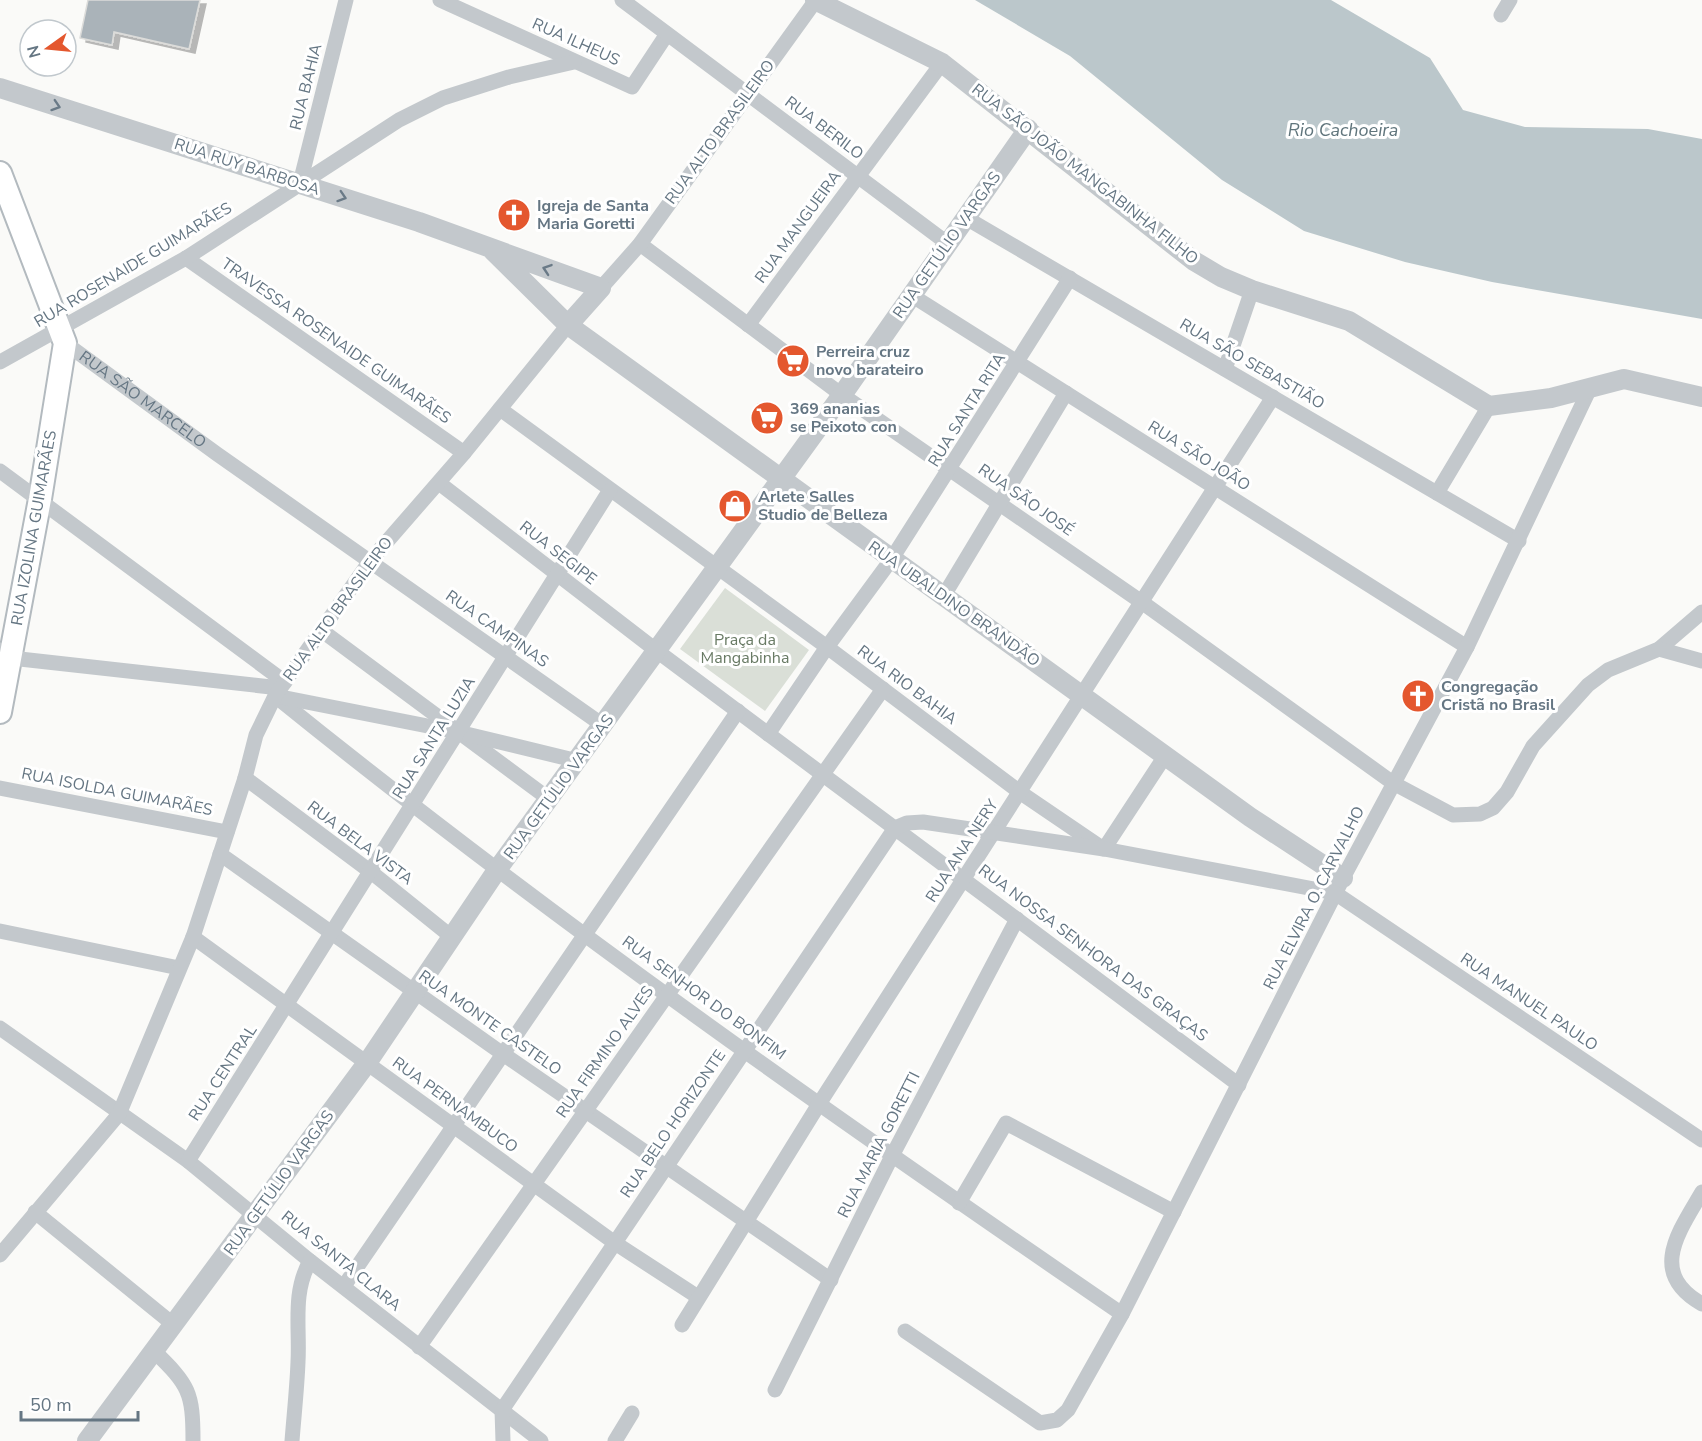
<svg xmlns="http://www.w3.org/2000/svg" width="1702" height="1441" viewBox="0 0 1702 1441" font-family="'Nunito Sans',sans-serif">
<defs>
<filter id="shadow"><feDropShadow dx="6" dy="4" stdDeviation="0" flood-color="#0004"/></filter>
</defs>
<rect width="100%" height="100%" fill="#fafaf8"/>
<!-- green -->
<path fill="#dadfd7" d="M 725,588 L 809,650 L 765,711 L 680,649 Z"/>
<!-- water -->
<path fill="#bbc7cb" d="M 975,0 L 1331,0 L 1430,58 L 1463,110 L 1525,127 L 1648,129 L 1702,139 L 1702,319 L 1492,282 L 1405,262 L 1304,231 L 1222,180 L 1070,56 Z"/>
<!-- building -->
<path fill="#aab3b9" stroke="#dcdcda" stroke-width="1.5" filter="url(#shadow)" d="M 88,0 L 200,0 L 189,49 L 114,32 L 112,45 L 80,38 Z"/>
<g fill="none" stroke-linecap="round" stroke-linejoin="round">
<!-- secondary casing -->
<g stroke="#b3babf" stroke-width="26">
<path id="secondary" d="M 0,173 L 65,343 L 40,499 L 0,712"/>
</g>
<!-- minor -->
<g stroke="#c3c8cc" stroke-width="15">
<path d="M 440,0 L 632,87 L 667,34"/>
<path d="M 622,0 L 947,243"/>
<path d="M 1501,15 L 1510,0"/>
<path d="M 300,183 L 346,0"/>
<path d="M 966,218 L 1519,541"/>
<path d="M 640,244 L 842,395 L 1143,603 L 1393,783 L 1453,815 L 1480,814 L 1493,808 L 1507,792 L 1533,746 L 1588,685 L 1608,670 L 1659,649 L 1702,612"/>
<path d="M 186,258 L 464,453"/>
<path d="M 601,288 L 640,244 L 816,0"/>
<path d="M 911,295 L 1467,647"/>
<path d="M 748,325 L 942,63"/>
<path id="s1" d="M 65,343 L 217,454 L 604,726"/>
<path d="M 0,362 L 186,258 L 399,120 L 443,98 L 509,77 L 574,62"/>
<path d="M 1225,369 L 1252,290"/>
<path d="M 500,409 L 827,647 L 1021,793 L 1099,846"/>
<path d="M 0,471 L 285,682"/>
<path d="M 439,483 L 657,651 L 1239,1085"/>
<path d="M 1437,493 L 1489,406"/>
<path d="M 943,597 L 1066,393"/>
<path d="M 321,630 L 549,799"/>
<path d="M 1659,649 L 1702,661"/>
<path d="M 0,650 L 11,658 L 280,688"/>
<path d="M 275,696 C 547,916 834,1117 1122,1314"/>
<path d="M 281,697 L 458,732 L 578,761"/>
<path d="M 768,734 L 827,647 L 891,560 L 1070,278"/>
<path d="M 245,778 L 371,872 L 453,938"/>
<path d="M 0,788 L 227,832"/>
<path d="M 1104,849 L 1165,756"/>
<path d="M 220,854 L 503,1054 L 831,1280"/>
<path d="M 0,931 L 179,968"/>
<path d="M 193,937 L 615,1243 L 698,1297"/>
<path d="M 0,1028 L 188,1161 L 310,1261 L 541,1441"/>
<path d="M 188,1161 L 610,490"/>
<path d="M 1702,1192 C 1678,1233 1648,1273 1702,1304"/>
<path d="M 959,1203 L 1006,1123 L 1174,1212"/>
<path d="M 35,1212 L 174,1325"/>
<path d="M 0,1255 L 119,1114 L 193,937 L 245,778 L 256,735 L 275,696 L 370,561 L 464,453 L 568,325"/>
<path d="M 344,1286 L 738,711"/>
<path d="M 682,1325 L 819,1104 L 1273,397"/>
<path d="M 905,1331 L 1040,1423 L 1057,1420 L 1068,1410 L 1122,1314 L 1343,878 L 1467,647 L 1591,386"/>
<path d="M 419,1347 L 883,689"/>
<path d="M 154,1351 C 189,1385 193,1392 193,1441"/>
<path d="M 775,1390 L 892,1156 L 1017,919"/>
<path d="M 292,1441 C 294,1415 297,1388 298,1362 C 300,1327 292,1293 310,1261"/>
<path d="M 503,1441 L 502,1410 L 895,828 L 907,823 L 923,822 L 1104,849 L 1335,893 L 1702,1140"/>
<path d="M 615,1441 L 632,1413"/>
</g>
<!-- tertiary -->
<path stroke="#c3c8cc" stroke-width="20" d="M 815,0 L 942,63 L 1194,261 L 1221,277 L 1252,290 L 1349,321 L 1489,406 L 1551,398 L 1624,379 L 1702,397
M 0,88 L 419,222 L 601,288 L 568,325
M 493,251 L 568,325 L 1250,817 L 1343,878
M 87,1441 L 367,1063 L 497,870 L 842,395 L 1028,129"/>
<!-- secondary -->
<use href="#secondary" stroke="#fff" stroke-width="22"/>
</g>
<!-- one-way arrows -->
<defs><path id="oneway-chevron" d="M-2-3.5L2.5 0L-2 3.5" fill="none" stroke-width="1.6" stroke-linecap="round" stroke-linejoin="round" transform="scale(1.5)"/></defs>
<g stroke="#6a7a87">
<use href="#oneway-chevron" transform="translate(56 106) rotate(18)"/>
<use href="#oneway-chevron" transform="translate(342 197) rotate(18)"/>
<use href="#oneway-chevron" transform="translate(547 269) rotate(-161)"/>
</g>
<!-- icons -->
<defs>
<g id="church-disc" transform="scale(1.725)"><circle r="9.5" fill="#e4572e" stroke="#fff"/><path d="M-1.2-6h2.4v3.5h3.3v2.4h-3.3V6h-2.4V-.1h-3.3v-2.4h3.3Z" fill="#fff"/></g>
<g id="supermarket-disc" transform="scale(1.725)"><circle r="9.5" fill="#e4572e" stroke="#fff"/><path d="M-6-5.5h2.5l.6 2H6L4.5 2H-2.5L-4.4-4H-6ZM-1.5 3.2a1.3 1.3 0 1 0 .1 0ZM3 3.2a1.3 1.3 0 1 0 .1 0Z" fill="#fff"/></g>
<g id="shop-disc" transform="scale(1.725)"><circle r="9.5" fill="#e4572e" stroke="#fff"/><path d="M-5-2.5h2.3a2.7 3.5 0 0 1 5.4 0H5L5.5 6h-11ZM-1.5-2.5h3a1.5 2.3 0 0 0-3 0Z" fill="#fff"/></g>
</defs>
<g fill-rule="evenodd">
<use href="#church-disc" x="514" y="215"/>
<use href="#supermarket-disc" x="793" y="361"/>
<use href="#supermarket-disc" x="767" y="418"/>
<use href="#shop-disc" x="735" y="506"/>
<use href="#church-disc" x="1418" y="696"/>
</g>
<g text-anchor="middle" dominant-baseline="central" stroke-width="6" stroke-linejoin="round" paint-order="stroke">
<!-- street labels -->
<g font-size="16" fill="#657683" stroke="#fff">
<text transform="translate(576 42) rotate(24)">RUA ILHEUS</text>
<text transform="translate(306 87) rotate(-76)">RUA BAHIA</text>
<text transform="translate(824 128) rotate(37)">RUA BERILO</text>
<text transform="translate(720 132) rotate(-54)">RUA ALTO BRASILEIRO</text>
<text transform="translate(247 167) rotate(18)">RUA RUY BARBOSA</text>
<text transform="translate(1085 174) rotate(38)">RUA SÃO JOÃO MANGABINHA FILHO</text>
<text transform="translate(798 227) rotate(-54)">RUA MANGUEIRA</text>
<text transform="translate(947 245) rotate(-55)">RUA GETÚLIO VARGAS</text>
<text transform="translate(133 265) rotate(-31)">RUA ROSENAIDE GUIMARÃES</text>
<text transform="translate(336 341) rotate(35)">TRAVESSA ROSENAIDE GUIMARÃES</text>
<text transform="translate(1252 364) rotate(30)">RUA SÃO SEBASTIÃO</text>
<text stroke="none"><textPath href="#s1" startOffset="96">RUA SÃO MARCELO</textPath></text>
<text transform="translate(967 410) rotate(-58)">RUA SANTA RITA</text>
<text transform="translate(1199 456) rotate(32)">RUA SÃO JOÃO</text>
<text transform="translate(1026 500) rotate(35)">RUA SÃO JOSÉ</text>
<text transform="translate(34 528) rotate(-80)">RUA IZOLINA GUIMARÃES</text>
<text transform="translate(558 553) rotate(38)">RUA SEGIPE</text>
<text transform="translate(954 604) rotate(35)">RUA UBALDINO BRANDÃO</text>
<text transform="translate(338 609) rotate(-54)">RUA ALTO BRASILEIRO</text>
<text transform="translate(497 629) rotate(35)">RUA CAMPINAS</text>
<text transform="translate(907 685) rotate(37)">RUA RIO BAHIA</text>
<text transform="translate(434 738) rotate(-58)">RUA SANTA LUZIA</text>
<text transform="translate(559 787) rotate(-54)">RUA GETÚLIO VARGAS</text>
<text transform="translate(117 792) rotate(11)">RUA ISOLDA GUIMARÃES</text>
<text transform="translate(360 843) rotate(37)">RUA BELA VISTA</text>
<text transform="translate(962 851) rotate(-57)">RUA ANA NERY</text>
<text transform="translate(1314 898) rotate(-63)">RUA ELVIRA O. CARVALHO</text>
<text transform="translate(1093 953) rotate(37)">RUA NOSSA SENHORA DAS GRAÇAS</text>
<text transform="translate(704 998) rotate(36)">RUA SENHOR DO BONFIM</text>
<text transform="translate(1529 1002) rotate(34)">RUA MANUEL PAULO</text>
<text transform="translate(490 1023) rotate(35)">RUA MONTE CASTELO</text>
<text transform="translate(605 1052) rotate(-55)">RUA FIRMINO ALVES</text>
<text transform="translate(223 1073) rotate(-57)">RUA CENTRAL</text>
<text transform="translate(455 1105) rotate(36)">RUA PERNAMBUCO</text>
<text transform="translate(673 1124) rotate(-56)">RUA BELO HORIZONTE</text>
<text transform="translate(879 1145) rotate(-63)">RUA MARIA GORETTI</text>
<text transform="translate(279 1183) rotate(-54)">RUA GETÚLIO VARGAS</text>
<text transform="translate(341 1261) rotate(39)">RUA SANTA CLARA</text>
</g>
<!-- poi labels -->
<g font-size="16" font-weight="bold" fill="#657683" stroke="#fff" text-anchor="start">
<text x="537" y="206">Igreja de Santa<tspan x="537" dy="18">Maria Goretti</tspan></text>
<text x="816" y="352">Perreira cruz<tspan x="816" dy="18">novo barateiro</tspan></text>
<text x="790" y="409">369 ananias<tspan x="790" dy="18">se Peixoto con</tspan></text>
<text x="758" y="497">Arlete Salles<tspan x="758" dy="18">Studio de Belleza</tspan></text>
<text x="1441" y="687">Congregação<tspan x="1441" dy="18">Cristã no Brasil</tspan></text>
</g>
<!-- park labels -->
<g font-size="16" fill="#687a64" stroke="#fff">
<text x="745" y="640">Praça da<tspan x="745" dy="18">Mangabinha</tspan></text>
</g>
<!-- water labels -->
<g font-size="18" font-style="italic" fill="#60757c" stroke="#fff">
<text x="1343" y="130">Rio Cachoeira</text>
</g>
</g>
<!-- north arrow -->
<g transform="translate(48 48) rotate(255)"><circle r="28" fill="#ffffff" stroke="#c1c8cd" stroke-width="1.5"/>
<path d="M0-4.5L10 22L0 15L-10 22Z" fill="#e4572e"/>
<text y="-9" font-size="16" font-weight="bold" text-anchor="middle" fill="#657683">N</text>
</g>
<!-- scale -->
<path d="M21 1411v9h117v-9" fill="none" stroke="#657683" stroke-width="3"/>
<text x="30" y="1411" font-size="18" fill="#657683" stroke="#ffffff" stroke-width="4.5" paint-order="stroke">50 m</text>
</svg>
